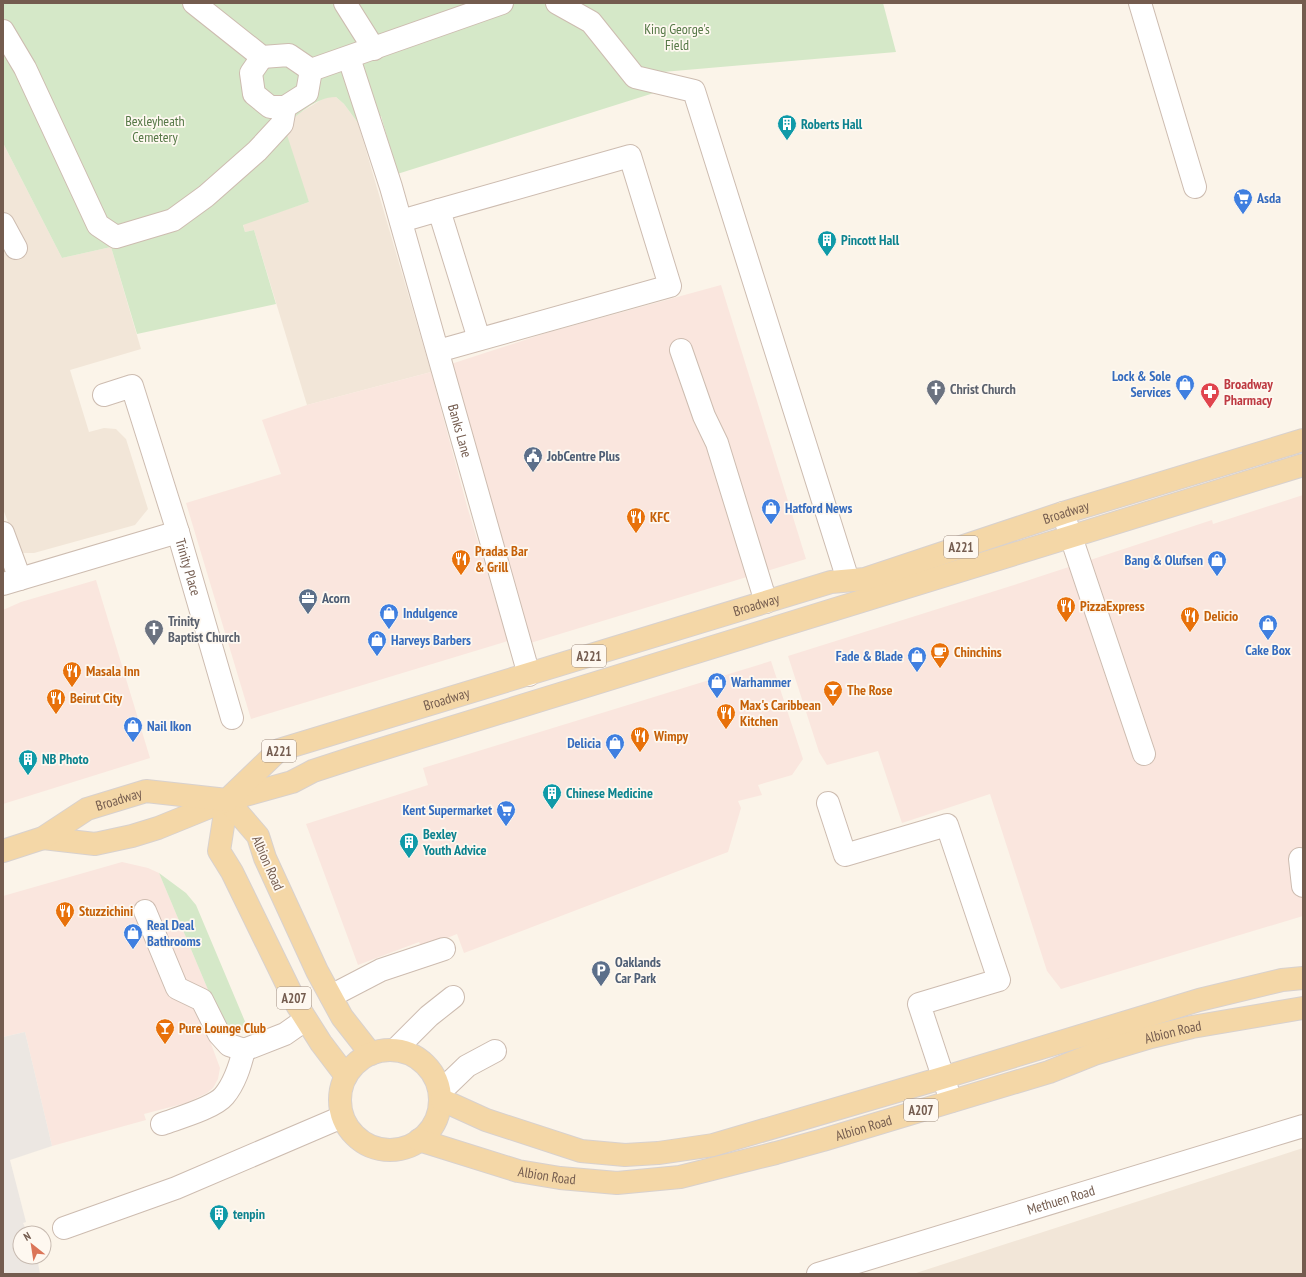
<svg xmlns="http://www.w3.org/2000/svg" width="1306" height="1277" viewBox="0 0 1306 1277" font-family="'PT Sans Narrow',sans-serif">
<rect width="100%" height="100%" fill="#fbf4e9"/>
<!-- residential -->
<path fill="#f2e6d8" d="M 326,97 L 336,97 L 344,104 L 358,123 L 431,372 L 307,405 L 254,230 L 245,232 L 243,224 L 309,202 L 281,129 L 301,112 Z
M 3,143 L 62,258 L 111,247 L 141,349 L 70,370 L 89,432 L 104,428 L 116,429 L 126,439 L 148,509 L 135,525 L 34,553 L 20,553 L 3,509 Z
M 1303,1148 L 1303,1274 L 913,1274 Z"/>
<!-- commercial -->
<path fill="#fae6de" d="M 721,285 L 806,559 L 527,644 L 448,365 L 546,333 Z
M 431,372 L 467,506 L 508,641 L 251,719 L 186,503 L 281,474 L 262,420 L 307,405 Z
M 1303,495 L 1303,916 L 1061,989 L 1047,971 L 990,794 L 902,823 L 878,751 L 827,765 L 819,752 L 788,656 L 1020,583 L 1212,520 L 1213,524 Z
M 96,580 L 150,758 L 3,804 L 3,610 L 21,602 Z
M 771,661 L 803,759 L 792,775 L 758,785 L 762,795 L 738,801 L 741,808 L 728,852 L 464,953 L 457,934 L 422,948 L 419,942 L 358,965 L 306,824 L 428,785 L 423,768 Z
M 122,862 L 148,868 L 159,873 L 219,1016 L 203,1022 L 220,1068 L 218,1079 L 213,1088 L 207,1093 L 186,1103 L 144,1114 L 146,1120 L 52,1146 L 25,1032 L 3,1037 L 3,896 Z"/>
<!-- industrial -->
<path fill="#ece7e2" d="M 25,1032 L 52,1146 L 10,1160 L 26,1222 L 23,1223 L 28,1233 L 20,1233 L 20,1257 L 37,1257 L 40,1274 L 3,1274 L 3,1037 Z"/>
<!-- green -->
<path fill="#d5e8c8" d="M 3,3 L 883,3 L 896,52 L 651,73 L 657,92 L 394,175 L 393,158 L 381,116 L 358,123 L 344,104 L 336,97 C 315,97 297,116 281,129 L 287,135 L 309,202 L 243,225 L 245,232 L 254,230 L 276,304 L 137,334 L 111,247 L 62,258 L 3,143 Z
M 159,873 L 186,893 L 196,905 L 249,1031 C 235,1032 228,1027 219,1016 Z"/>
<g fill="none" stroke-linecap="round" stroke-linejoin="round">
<!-- minor casing -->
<g stroke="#cdbcb0" stroke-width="24">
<g id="minor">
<path d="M 194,3 L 262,57 L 289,55 L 311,70 L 502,3"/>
<path d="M 345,3 L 374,49"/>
<path d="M 557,3 L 591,22 L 635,77 L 694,91 L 848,580"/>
<path d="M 1140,3 L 1195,187"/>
<path d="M 3,31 L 25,68 L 98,225 L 116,237 L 173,220 L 206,196 L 257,151 L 282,124 L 285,107 L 307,93 L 311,70"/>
<path d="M 262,57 L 251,73 L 254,94 L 270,107 L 285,107"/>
<path id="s1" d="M 349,58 L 391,187 L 529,675"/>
<path d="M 401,221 L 439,210 L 479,339"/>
<path d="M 3,224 L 16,248"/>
<path d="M 681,350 L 704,416 L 717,443 L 766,602"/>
<path d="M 438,351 L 670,286 L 630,156 L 439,210"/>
<path d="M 104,395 L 132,386 L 178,532"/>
<path d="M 1063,513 L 1144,754"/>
<path d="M 3,533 L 20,579"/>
<path id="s2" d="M 3,584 L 178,532 L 232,718"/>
<path d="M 828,803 L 845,855 L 947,825 L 999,980 L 919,1004 L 951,1101"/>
<path d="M 1300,859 L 1303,886"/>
<path d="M 145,911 L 177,988 L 202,1000 L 219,1034 L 229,1045 L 244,1050 L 285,1034 L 305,1020"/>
<path d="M 331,996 L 381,970 L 444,949"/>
<path d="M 395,1050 L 429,1016 L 453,997"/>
<path d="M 440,1092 L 467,1066 L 495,1051"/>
<path d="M 162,1124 C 178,1118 214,1108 224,1096 C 235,1083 240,1066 244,1050"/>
<path d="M 64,1228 L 176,1188 L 342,1117"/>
<path id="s3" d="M 818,1274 L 1303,1126"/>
</g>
</g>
<!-- major casing -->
<g stroke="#d8d1ce" stroke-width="24">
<g id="major">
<path d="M 227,800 L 219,851 L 232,872 L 297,1005 L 321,1043 L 346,1076"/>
<path d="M 227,800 L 258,836 L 265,858 L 317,971 L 342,1017 L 371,1054"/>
<path d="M 43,838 L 95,844 L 132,836 L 158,828 L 227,800 L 292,782 L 313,771 L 356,757 L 1303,465"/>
<path id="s4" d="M 3,851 L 43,838 L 87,809 L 146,791 L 227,800 L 279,750 L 831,582 L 865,579 L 1063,513 L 1303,440"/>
<circle cx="390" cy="1100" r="50"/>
<path d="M 442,1100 L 486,1120 L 581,1151 L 625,1155 L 658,1153 L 713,1145 L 942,1078 L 1199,1000 L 1282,980 L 1303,978"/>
<path id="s5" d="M 419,1140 L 518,1171 L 560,1178 L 617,1183 L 680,1177 L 776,1153 L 823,1140 L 1049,1072 L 1094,1054 L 1151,1037 L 1192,1027 L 1303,1008"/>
</g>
</g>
<!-- minor -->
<use href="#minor" stroke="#fff" stroke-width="22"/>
<!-- major -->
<use href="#major" stroke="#f4d7a7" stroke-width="22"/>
</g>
<!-- icons -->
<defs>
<g id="building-pin" transform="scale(1)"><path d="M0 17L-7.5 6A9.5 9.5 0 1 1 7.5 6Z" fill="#0f9aa8" stroke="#fef8f0"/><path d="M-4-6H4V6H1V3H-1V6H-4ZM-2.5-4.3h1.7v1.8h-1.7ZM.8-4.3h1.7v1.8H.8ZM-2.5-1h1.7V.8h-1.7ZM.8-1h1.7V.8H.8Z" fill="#fff"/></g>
<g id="supermarket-pin" transform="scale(1)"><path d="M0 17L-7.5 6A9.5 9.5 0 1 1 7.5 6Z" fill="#3f7fe0" stroke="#fef8f0"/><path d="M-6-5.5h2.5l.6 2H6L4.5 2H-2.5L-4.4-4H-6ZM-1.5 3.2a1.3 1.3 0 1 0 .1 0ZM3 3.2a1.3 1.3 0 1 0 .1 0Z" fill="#fff"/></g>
<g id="shop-pin" transform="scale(1)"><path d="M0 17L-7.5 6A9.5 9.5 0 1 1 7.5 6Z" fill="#3f7fe0" stroke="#fef8f0"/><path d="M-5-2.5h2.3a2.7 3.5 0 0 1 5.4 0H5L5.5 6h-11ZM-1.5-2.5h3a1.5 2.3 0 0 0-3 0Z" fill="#fff"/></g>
<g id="church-pin" transform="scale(1)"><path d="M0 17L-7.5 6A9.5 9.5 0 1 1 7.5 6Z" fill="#6b7280" stroke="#fef8f0"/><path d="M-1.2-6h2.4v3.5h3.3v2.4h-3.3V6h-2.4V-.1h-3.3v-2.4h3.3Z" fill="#fff"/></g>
<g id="pharmacy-pin" transform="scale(1)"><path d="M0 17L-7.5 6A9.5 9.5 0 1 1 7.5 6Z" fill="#e0444e" stroke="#fef8f0"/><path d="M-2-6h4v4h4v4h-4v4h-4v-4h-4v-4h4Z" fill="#fff"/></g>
<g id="civic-pin" transform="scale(1)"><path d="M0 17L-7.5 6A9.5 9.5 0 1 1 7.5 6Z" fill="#5c6f8a" stroke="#fef8f0"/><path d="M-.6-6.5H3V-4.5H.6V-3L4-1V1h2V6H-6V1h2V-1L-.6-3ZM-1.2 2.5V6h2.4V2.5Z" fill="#fff"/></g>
<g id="restaurant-pin" transform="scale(1)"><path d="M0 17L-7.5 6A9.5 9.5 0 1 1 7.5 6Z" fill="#e8710a" stroke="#fef8f0"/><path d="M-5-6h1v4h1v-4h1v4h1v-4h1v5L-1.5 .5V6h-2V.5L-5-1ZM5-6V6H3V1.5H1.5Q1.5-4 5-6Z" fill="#fff"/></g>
<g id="office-pin" transform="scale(1)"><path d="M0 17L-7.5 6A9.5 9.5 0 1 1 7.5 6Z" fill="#5c6f8a" stroke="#fef8f0"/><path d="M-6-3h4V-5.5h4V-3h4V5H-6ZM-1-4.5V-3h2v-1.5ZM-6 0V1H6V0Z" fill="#fff"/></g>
<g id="cafe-pin" transform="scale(1)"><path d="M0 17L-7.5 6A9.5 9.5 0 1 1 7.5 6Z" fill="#e8710a" stroke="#fef8f0"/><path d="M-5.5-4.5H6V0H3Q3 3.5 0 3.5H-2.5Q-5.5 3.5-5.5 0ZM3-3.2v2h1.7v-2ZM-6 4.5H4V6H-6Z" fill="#fff"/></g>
<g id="bar-pin" transform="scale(1)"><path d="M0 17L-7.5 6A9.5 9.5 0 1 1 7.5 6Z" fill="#e8710a" stroke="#fef8f0"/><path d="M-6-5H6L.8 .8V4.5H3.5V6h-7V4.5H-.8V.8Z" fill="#fff"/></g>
<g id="parking-pin" transform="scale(1)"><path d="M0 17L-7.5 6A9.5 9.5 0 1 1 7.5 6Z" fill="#5c6f8a" stroke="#fef8f0"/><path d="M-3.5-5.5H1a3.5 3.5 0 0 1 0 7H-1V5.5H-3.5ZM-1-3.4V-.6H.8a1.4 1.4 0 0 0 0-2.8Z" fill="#fff"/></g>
</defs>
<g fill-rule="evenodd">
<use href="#building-pin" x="787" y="124"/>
<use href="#supermarket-pin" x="1243" y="198"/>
<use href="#building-pin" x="827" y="240"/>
<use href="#shop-pin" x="1185" y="384"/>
<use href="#church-pin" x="936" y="389"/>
<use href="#pharmacy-pin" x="1210" y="392"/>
<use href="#civic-pin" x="533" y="456"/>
<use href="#shop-pin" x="771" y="508"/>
<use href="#restaurant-pin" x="636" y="517"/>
<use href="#restaurant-pin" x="461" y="559"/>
<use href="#shop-pin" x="1217" y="560"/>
<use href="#office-pin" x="308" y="598"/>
<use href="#restaurant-pin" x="1066" y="606"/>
<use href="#shop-pin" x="389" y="613"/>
<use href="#restaurant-pin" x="1190" y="616"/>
<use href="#shop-pin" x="1268" y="624"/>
<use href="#church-pin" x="154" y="629"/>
<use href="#shop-pin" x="377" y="640"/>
<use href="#cafe-pin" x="940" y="652"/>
<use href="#shop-pin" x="917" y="656"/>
<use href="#restaurant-pin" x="72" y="671"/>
<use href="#shop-pin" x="717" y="682"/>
<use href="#bar-pin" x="833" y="690"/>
<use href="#restaurant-pin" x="56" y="698"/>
<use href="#restaurant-pin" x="726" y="713"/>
<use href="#shop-pin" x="133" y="726"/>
<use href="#restaurant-pin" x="640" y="736"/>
<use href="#shop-pin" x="615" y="743"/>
<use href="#building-pin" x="28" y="759"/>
<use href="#building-pin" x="552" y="793"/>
<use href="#supermarket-pin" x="506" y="810"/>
<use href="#building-pin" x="409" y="842"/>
<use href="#restaurant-pin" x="65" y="911"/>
<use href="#shop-pin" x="133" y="933"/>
<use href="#parking-pin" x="601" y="970"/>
<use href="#bar-pin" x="165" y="1028"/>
<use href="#building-pin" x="219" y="1214"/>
</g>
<g text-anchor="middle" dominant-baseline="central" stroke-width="3.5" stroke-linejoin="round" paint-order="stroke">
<!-- shield labels -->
<g fill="#fef8f0" stroke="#9d8b7f" stroke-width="1">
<rect x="944" y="536" width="34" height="22" rx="3"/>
<rect x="572" y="645" width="34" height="22" rx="3"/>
<rect x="262" y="740" width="34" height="22" rx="3"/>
<rect x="277" y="987" width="34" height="22" rx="3"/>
<rect x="904" y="1099" width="34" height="22" rx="3"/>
</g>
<g font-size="13" font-weight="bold" fill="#745c4f">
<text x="961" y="547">A221</text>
<text x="589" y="656">A221</text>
<text x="279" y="751">A221</text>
<text x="294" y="998">A207</text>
<text x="921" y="1110">A207</text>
</g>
<!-- park labels -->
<g font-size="14" fill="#567847" stroke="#fef8f0">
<text x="677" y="29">King George's<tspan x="677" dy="16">Field</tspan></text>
<text x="155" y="121">Bexleyheath<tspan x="155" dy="16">Cemetery</tspan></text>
</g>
<!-- culture labels -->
<g font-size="14" font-weight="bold" fill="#0d838f" stroke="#fef8f0" text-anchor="start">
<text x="801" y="124">Roberts Hall</text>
<text x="841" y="240">Pincott Hall</text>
<text x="42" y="759">NB Photo</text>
<text x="566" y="793">Chinese Medicine</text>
<text x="423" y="834">Bexley<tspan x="423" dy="16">Youth Advice</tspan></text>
<text x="233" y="1214">tenpin</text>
</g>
<!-- shop labels -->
<g font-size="14" font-weight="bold" fill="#366cbe" stroke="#fef8f0" text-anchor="start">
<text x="1257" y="198">Asda</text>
<text x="1171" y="376" text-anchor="end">Lock &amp; Sole<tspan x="1171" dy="16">Services</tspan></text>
<text x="785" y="508">Hatford News</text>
<text x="1203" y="560" text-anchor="end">Bang &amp; Olufsen</text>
<text x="403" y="613">Indulgence</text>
<text x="391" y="640">Harveys Barbers</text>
<text x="1268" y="650" text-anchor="middle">Cake Box</text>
<text x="903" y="656" text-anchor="end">Fade &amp; Blade</text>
<text x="731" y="682">Warhammer</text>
<text x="147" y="726">Nail Ikon</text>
<text x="601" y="743" text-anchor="end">Delicia</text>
<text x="492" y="810" text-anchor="end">Kent Supermarket</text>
<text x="147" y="925">Real Deal<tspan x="147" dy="16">Bathrooms</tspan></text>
</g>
<!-- health labels -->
<g font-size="14" font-weight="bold" fill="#be3a42" stroke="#fef8f0" text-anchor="start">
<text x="1224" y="384">Broadway<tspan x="1224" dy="16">Pharmacy</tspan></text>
</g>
<!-- worship labels -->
<g font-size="14" font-weight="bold" fill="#5b616d" stroke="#fef8f0" text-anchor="start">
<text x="950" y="389">Christ Church</text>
<text x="168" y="621">Trinity<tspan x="168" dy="16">Baptist Church</tspan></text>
</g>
<!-- street labels -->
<g font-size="14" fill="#745c4f" stroke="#fef8f0">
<text stroke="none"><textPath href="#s1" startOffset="389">Banks Lane</textPath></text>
<text stroke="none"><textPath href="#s4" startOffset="1133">Broadway</textPath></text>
<text stroke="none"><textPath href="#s2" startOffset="219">Trinity Place</textPath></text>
<text stroke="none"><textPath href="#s4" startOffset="809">Broadway</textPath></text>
<text stroke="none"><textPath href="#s4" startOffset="485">Broadway</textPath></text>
<text stroke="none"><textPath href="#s4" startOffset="128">Broadway</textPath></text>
<text transform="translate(268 863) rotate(66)">Albion Road</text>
<text stroke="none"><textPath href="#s5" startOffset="781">Albion Road</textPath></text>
<text stroke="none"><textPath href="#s5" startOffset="457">Albion Road</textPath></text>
<text stroke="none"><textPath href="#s5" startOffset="133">Albion Road</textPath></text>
<text stroke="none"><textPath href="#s3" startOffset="254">Methuen Road</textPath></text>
</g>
<!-- service labels -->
<g font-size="14" font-weight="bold" fill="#4e5e75" stroke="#fef8f0" text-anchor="start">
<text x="547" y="456">JobCentre Plus</text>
<text x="322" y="598">Acorn</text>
<text x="615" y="962">Oaklands<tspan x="615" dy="16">Car Park</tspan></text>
</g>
<!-- food labels -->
<g font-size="14" font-weight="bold" fill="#c56008" stroke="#fef8f0" text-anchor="start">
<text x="650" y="517">KFC</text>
<text x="475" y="551">Pradas Bar<tspan x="475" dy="16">&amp; Grill</tspan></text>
<text x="1080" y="606">PizzaExpress</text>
<text x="1204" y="616">Delicio</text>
<text x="954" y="652">Chinchins</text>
<text x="86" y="671">Masala Inn</text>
<text x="847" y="690">The Rose</text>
<text x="70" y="698">Beirut City</text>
<text x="740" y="705">Max's Caribbean<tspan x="740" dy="16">Kitchen</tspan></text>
<text x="654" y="736">Wimpy</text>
<text x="79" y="911">Stuzzichini</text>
<text x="179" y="1028">Pure Lounge Club</text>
</g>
</g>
<!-- border -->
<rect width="1306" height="1277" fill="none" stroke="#745c4f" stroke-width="8"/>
<!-- north arrow -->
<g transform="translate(32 1245) rotate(330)"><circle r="19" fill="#fef8f0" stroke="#c7bab0"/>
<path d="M0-3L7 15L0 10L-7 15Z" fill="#db7558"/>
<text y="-6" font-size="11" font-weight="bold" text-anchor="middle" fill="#745c4f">N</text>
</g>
</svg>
